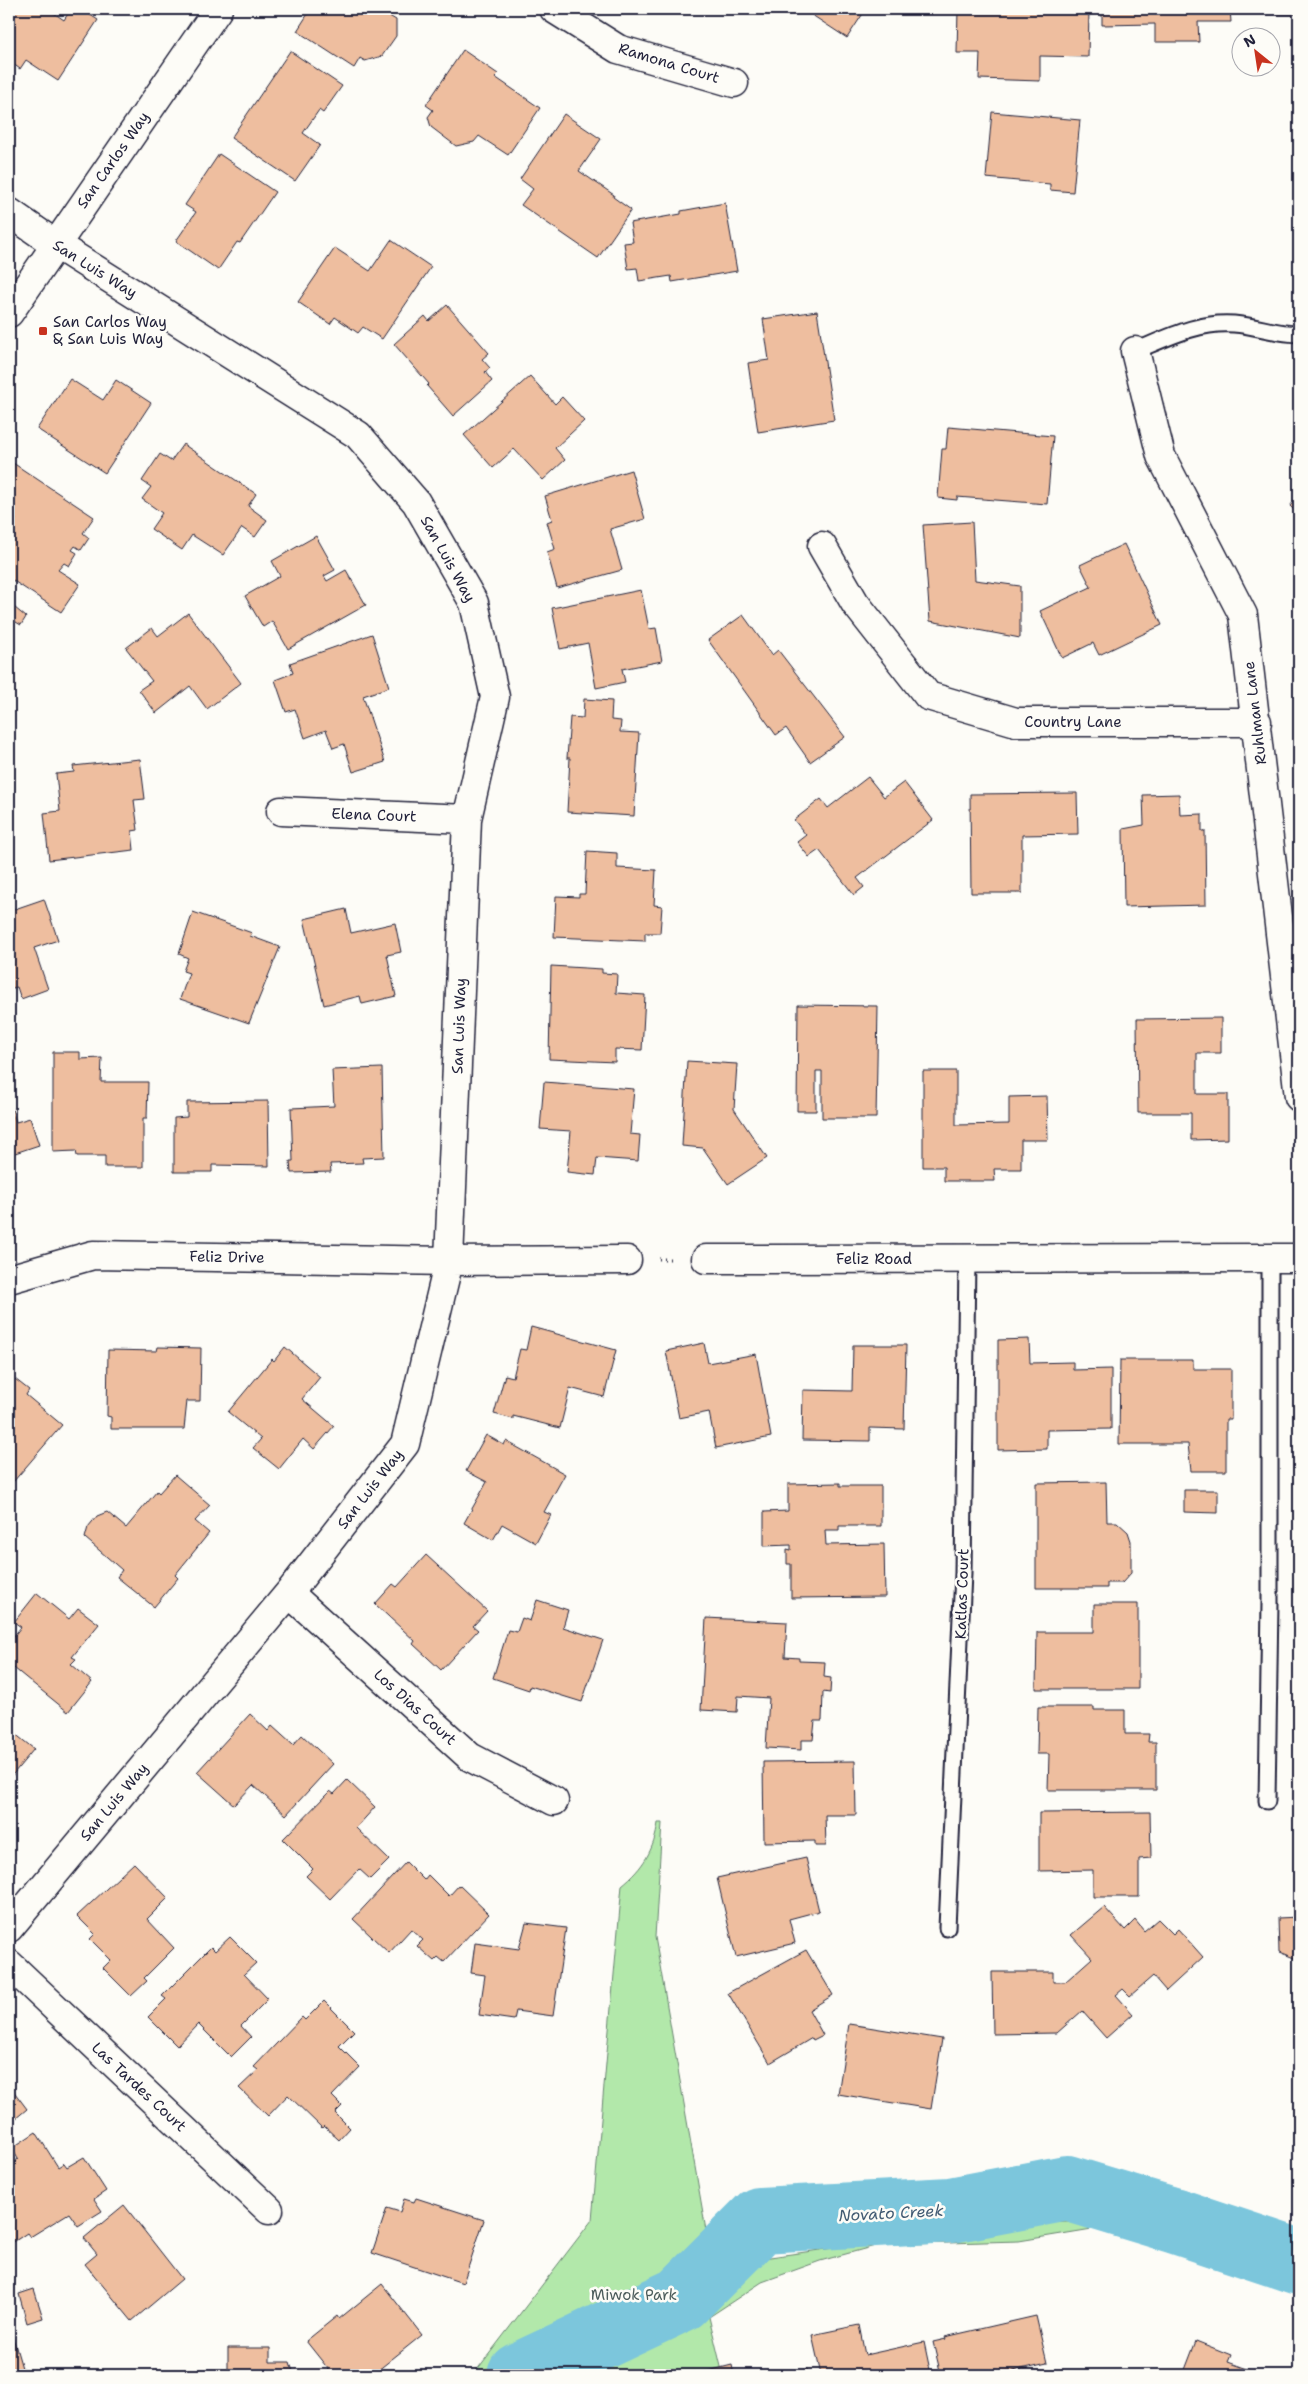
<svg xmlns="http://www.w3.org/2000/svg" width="1308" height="2384" viewBox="0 0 1308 2384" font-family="'Shantell Sans',sans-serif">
<rect width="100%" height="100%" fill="#fdfcf7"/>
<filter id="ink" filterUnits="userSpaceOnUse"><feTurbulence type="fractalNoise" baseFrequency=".02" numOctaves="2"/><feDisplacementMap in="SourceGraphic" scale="10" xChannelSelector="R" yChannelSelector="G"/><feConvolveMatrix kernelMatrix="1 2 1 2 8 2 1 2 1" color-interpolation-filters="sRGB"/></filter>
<g filter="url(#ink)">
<!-- green -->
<path fill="#b2e8aa" stroke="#6a8572" d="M 658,1823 L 662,1823 L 655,1937 L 707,2236 L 728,2263 L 996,2225 L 1112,2220 L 1192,2221 L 1274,2226 L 1274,2250 L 1299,2256 L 1299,2291 L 1286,2289 L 1232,2266 L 1174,2235 L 1092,2229 L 1019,2241 L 879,2245 L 820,2261 L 762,2282 L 709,2317 L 723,2375 L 473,2375 L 592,2220 L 622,1885 C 643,1868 654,1850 658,1823 Z"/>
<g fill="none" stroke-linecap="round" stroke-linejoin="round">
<!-- river -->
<path stroke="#7cc6dc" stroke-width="66" d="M 520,2375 L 681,2299 L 760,2220 L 951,2210 L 1067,2188 L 1176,2221 L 1299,2262"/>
</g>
<!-- building -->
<path fill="#eebe9f" stroke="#22223b" d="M 9,9 L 52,9 L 51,11 L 64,20 L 71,9 L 81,9 L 98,20 L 58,81 L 26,60 L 20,69 L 9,61 Z
M 311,9 L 389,9 L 386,14 L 396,20 L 396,36 L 382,56 L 365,61 L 360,58 L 354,68 L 297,31 Z
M 817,9 L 866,9 L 847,38 L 812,15 Z
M 958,9 L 1089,9 L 1088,57 L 1040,56 L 1040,81 L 979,79 L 980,53 L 957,53 Z
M 1102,9 L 1230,9 L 1231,22 L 1198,22 L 1199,42 L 1155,42 L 1155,24 L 1102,25 Z
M 1259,9 L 1299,9 L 1299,14 L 1259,14 Z
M 463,50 L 498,74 L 495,77 L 540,108 L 508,155 L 479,136 L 474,142 L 456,146 L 431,127 L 428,117 L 433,110 L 426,105 Z
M 290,51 L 342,86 L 323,113 L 319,110 L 303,133 L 320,145 L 295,181 L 231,138 Z
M 992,112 L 1080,120 L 1073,192 L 1050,190 L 1050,184 L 986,178 Z
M 564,114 L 601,139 L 579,171 L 614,195 L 613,197 L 631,210 L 598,258 L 521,205 L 533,189 L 520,179 Z
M 219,154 L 275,192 L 240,243 L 237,242 L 218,270 L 176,241 L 196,212 L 185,205 Z
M 725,203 L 737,271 L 672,282 L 671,276 L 639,281 L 637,268 L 628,269 L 624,243 L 633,242 L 630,223 L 681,214 L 681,211 Z
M 391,240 L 431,267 L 382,339 L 363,327 L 358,333 L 335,317 L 330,324 L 298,302 L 335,248 L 370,271 Z
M 447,305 L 489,353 L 482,359 L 490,368 L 485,372 L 492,381 L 453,416 L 427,386 L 429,384 L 394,344 L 425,316 L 429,321 Z
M 817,311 L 834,420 L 758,432 L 748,363 L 769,360 L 763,319 Z
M 530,376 L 555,404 L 562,397 L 584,421 L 555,448 L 565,460 L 543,480 L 514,449 L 493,468 L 464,435 Z
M 70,379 L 103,400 L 116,380 L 151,403 L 105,473 L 37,429 Z
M 948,427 L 1053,436 L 1047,504 L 957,497 L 957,500 L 938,498 L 942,449 L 946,449 Z
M 183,444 L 256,494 L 248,506 L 267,520 L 255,537 L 242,528 L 223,555 L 192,535 L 182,550 L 151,529 L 162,513 L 142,499 L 151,487 L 142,481 L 160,454 L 171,461 Z
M 13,463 L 94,517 L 83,533 L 89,538 L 81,550 L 75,546 L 72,550 L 77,553 L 69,566 L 64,563 L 58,570 L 80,584 L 61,612 L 9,578 L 9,530 L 16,519 L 9,514 L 9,469 Z
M 631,470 L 645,519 L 610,529 L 622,570 L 557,588 L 547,552 L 555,549 L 547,522 L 552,520 L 545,496 Z
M 1299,495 L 1299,515 L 1290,506 Z
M 972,522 L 975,580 L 1020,586 L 1020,638 L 930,621 L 923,525 Z
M 316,536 L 335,570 L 324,576 L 327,581 L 346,570 L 366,605 L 288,649 L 272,621 L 263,627 L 245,596 L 280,576 L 272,561 Z
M 1124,544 L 1162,625 L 1099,655 L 1093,643 L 1062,658 L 1040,611 L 1091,587 L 1080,565 Z
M 641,590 L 649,629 L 656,628 L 662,661 L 622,669 L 625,682 L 596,688 L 588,643 L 560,649 L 552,608 Z
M 9,603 L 26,617 L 21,625 L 9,618 Z
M 188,613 L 241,683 L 207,709 L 190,686 L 156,713 L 139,690 L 152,681 L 126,648 L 152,628 L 158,636 Z
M 743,615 L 772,655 L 778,650 L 845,737 L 810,762 L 786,728 L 776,735 L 708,640 Z
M 372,634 L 389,687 L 363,696 L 385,762 L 353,772 L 344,744 L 333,748 L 326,730 L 305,738 L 295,709 L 286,712 L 275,680 L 293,673 L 290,663 Z
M 584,699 L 612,701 L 611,720 L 621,721 L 620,732 L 639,733 L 634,816 L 567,812 L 570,758 L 567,758 L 570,717 L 583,718 Z
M 140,759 L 145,799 L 134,800 L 138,830 L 132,831 L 134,850 L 49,860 L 44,813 L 60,811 L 56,774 L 74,772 L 73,766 Z
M 868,777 L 884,797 L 904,782 L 933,820 L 857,878 L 864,887 L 854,895 L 819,850 L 809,857 L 797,842 L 806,835 L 794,820 L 821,799 L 828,808 Z
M 1077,793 L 1078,834 L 1022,835 L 1022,893 L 971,893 L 970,794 Z
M 1179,794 L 1180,815 L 1202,814 L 1202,831 L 1205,831 L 1206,905 L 1124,907 L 1123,829 L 1144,825 L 1143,795 Z
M 587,851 L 617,853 L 617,868 L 656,870 L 654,905 L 662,906 L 660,933 L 645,933 L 645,941 L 554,937 L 556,896 L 579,897 L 579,894 L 585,894 Z
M 44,899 L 58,940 L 34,948 L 48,989 L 21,999 L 17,987 L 9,989 L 9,911 Z
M 346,909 L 351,933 L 395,923 L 401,952 L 387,955 L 396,996 L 362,1004 L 360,996 L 324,1005 L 304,919 Z
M 193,912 L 252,933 L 250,936 L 280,947 L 249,1023 L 180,999 L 189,973 L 183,971 L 188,958 L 179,954 Z
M 551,966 L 602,969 L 602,973 L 617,974 L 616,993 L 645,995 L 642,1050 L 615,1049 L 615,1062 L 549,1059 Z
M 798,1005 L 878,1006 L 876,1118 L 822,1118 L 822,1071 L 816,1071 L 816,1111 L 797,1111 Z
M 1221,1018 L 1221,1053 L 1197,1053 L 1197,1094 L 1228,1094 L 1228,1139 L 1191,1140 L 1191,1113 L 1138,1113 L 1137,1019 Z
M 53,1052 L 80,1052 L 80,1059 L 102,1058 L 101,1082 L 148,1082 L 147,1118 L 143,1118 L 143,1167 L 105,1167 L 105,1156 L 77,1156 L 76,1151 L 53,1152 Z
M 687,1061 L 737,1064 L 734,1109 L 767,1158 L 728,1184 L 703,1148 L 682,1146 Z
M 382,1068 L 384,1157 L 362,1158 L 363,1163 L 330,1164 L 331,1172 L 291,1173 L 290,1161 L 293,1161 L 291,1108 L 334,1106 L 332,1070 Z
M 923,1071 L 956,1071 L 956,1125 L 1009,1124 L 1009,1097 L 1047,1096 L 1048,1140 L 1021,1140 L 1021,1169 L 994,1169 L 995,1181 L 944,1181 L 944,1167 L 923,1167 Z
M 544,1082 L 634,1089 L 630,1134 L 640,1135 L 638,1161 L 597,1158 L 595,1175 L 567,1172 L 571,1131 L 540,1129 Z
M 9,1099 L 16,1122 L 30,1118 L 39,1145 L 9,1155 Z
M 268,1101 L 269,1166 L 212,1165 L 212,1172 L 174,1172 L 174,1118 L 187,1117 L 187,1102 Z
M 531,1327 L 616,1350 L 604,1397 L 570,1388 L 560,1428 L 513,1416 L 513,1419 L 494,1414 L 505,1375 L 513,1377 L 520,1349 L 526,1350 Z
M 1029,1339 L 1030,1363 L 1073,1362 L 1073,1370 L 1111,1369 L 1111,1429 L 1047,1430 L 1047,1449 L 998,1450 L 998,1340 Z
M 704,1343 L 708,1363 L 756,1354 L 771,1437 L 716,1448 L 709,1412 L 679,1418 L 666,1351 Z
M 853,1345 L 906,1345 L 904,1429 L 870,1428 L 870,1441 L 802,1440 L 803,1390 L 852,1391 Z
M 158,1347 L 201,1348 L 200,1401 L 187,1401 L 184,1429 L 111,1429 L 111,1417 L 107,1416 L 108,1350 L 157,1351 Z
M 285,1347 L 320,1377 L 302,1399 L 334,1426 L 314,1449 L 303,1439 L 279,1469 L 253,1448 L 261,1439 L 228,1412 L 272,1359 L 274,1361 Z
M 1120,1360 L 1193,1360 L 1193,1369 L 1231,1369 L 1231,1419 L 1226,1419 L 1226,1471 L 1191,1471 L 1188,1444 L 1119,1444 Z
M 15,1379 L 29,1390 L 26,1395 L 62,1425 L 13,1482 L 9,1479 L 9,1386 Z
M 486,1435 L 504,1445 L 506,1441 L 565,1474 L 544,1512 L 551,1515 L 536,1543 L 502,1524 L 493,1540 L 464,1523 L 487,1482 L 466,1471 Z
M 175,1475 L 210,1505 L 195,1521 L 209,1533 L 175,1575 L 178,1578 L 154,1607 L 117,1577 L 122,1570 L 85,1538 L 88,1527 L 97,1516 L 107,1512 L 126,1528 L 157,1491 L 159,1493 Z
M 1106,1482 L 1107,1522 L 1117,1522 L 1128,1532 L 1131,1541 L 1131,1573 L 1122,1583 L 1107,1583 L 1107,1588 L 1036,1588 L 1036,1483 Z
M 840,1483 L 840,1486 L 881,1486 L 881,1526 L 839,1526 L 839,1530 L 825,1530 L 826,1545 L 884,1544 L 885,1597 L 791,1598 L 791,1564 L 787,1564 L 787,1549 L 791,1550 L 791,1545 L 764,1546 L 764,1512 L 788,1511 L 788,1484 Z
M 1184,1490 L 1218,1490 L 1218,1513 L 1184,1512 Z
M 426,1555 L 487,1611 L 473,1626 L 478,1630 L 441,1670 L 413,1644 L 415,1641 L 375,1604 L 393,1584 L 397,1587 Z
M 37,1593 L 69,1619 L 78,1608 L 99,1624 L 72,1657 L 76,1659 L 71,1664 L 92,1682 L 68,1712 L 9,1664 L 9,1642 L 21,1627 L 14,1622 Z
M 537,1600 L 568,1610 L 563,1627 L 603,1640 L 582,1702 L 530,1686 L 529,1690 L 493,1678 L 508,1630 L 517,1632 L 522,1618 L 530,1621 Z
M 1094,1604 L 1138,1604 L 1138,1689 L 1036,1689 L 1037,1632 L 1094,1632 Z
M 706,1618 L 787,1622 L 785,1657 L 799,1658 L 799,1661 L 825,1662 L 824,1677 L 831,1678 L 830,1693 L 823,1692 L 822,1721 L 815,1721 L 813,1740 L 801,1740 L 801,1750 L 766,1748 L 769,1698 L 738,1696 L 737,1712 L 701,1710 Z
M 1038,1707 L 1094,1707 L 1094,1710 L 1125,1710 L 1125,1734 L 1149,1734 L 1148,1742 L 1156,1742 L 1156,1790 L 1048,1790 L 1049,1754 L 1037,1754 Z
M 250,1714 L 268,1731 L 272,1726 L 293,1745 L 302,1735 L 333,1764 L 286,1815 L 253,1785 L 234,1805 L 197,1772 Z
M 9,1729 L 34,1749 L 9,1779 Z
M 855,1761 L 856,1815 L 825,1815 L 826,1846 L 815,1846 L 815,1841 L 764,1842 L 763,1762 Z
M 347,1780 L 375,1807 L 356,1828 L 389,1860 L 370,1879 L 359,1869 L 330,1899 L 306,1876 L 313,1869 L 283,1839 L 330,1791 L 334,1794 Z
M 1150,1812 L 1151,1858 L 1139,1859 L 1139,1897 L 1093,1897 L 1093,1870 L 1039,1871 L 1039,1813 Z
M 806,1858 L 819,1911 L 789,1919 L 795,1943 L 736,1957 L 717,1878 Z
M 406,1862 L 424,1880 L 428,1875 L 449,1896 L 459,1885 L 489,1914 L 444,1962 L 438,1957 L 434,1961 L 417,1946 L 423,1940 L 411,1929 L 389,1953 L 353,1919 Z
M 134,1863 L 168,1898 L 147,1919 L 174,1948 L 144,1978 L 147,1981 L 131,1996 L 103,1968 L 111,1960 L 90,1939 L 95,1934 L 77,1916 Z
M 1104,1907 L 1125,1930 L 1135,1920 L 1144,1931 L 1158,1919 L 1173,1934 L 1178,1929 L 1203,1957 L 1166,1991 L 1153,1976 L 1130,1996 L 1123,1989 L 1116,1995 L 1133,2014 L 1106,2038 L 1082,2011 L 1057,2033 L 993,2034 L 992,1972 L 1053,1972 L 1053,1982 L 1065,1982 L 1092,1958 L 1071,1935 Z
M 1299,1917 L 1299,1960 L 1279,1952 L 1278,1918 Z
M 526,1923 L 566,1928 L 553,2016 L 516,2011 L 514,2020 L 479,2015 L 485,1975 L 471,1973 L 475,1943 L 519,1949 Z
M 230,1937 L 256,1963 L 244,1974 L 268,1999 L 241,2026 L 251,2037 L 231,2057 L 198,2024 L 177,2046 L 148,2017 L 166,1999 L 162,1996 L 211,1947 L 215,1951 Z
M 806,1950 L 833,1995 L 809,2010 L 823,2035 L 813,2040 L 812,2038 L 770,2063 L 728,1993 Z
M 324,2001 L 354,2031 L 339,2046 L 360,2067 L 332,2096 L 342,2106 L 335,2113 L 350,2128 L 339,2140 L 324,2126 L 322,2128 L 288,2095 L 268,2116 L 239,2088 L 258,2070 L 254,2067 L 302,2017 L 305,2020 Z
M 849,2024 L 942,2039 L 931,2109 L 838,2094 Z
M 9,2085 L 27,2109 L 9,2124 Z
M 36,2132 L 58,2167 L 64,2163 L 67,2167 L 84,2157 L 106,2191 L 94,2199 L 102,2211 L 78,2226 L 69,2213 L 30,2237 L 27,2233 L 9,2245 L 9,2166 L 18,2159 L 12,2148 Z
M 416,2198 L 484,2220 L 463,2283 L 372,2253 L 387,2208 L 400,2212 L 404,2199 L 414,2202 Z
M 124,2205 L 182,2279 L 132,2321 L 85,2264 L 97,2254 L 84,2238 Z
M 382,2284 L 422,2335 L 372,2375 L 333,2375 L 306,2341 L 337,2316 L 339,2319 Z
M 34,2289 L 43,2318 L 27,2323 L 19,2294 Z
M 1036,2316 L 1047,2363 L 995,2375 L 941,2375 L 933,2342 L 946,2339 L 945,2337 Z
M 859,2325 L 865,2355 L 924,2342 L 931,2375 L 821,2375 L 812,2335 Z
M 9,2327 L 10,2327 L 24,2375 L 9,2375 Z
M 1196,2341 L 1231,2355 L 1228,2362 L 1264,2375 L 1183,2375 Z
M 228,2348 L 270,2348 L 270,2362 L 290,2362 L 294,2375 L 185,2375 L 228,2375 Z
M 732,2365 L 734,2375 L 700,2375 L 700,2373 Z
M 807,2369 L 809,2375 L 781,2375 Z"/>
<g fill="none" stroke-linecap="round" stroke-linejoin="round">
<!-- service casing -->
<g stroke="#22223b" stroke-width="19">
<path id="service" d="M 1135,351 C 1167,338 1199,321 1234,324 C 1257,326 1277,334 1299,334
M 1267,1801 L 1270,1603 L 1270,1257
M 947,1928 L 963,1573 L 967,1259"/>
</g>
<!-- minor casing -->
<g stroke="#22223b" stroke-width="31">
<path id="minor" d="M 554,9 L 618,49 L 734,83
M 9,212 L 55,244 L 358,435 L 416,502 L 474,603 L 495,697 L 467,819 L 449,1261 L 405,1444 L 289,1593 L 9,1928
M 9,313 L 218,9
M 1135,351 L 1161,456 L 1243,615 L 1299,1097
M 822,546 L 855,603 L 928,696 L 1016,722 L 1257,722
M 281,811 L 467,819
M 706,1259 L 1299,1258
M 9,1279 L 93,1255 L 449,1261 L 627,1260
M 289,1593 L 470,1757 L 554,1801
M 9,1964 L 269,2210"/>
</g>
<!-- path -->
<path stroke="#22223b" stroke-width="3" stroke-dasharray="1 4" stroke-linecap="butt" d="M 659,1259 L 673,1259"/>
<!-- service -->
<use href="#service" stroke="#fdfcf7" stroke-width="15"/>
<!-- minor -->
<use href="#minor" stroke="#fdfcf7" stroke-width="28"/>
</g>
</g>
<!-- markers -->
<rect fill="#c8321e" stroke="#fdfcf7" stroke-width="2" x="38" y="326" width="10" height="10" rx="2.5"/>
<g text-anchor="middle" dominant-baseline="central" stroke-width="5" stroke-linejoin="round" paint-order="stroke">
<!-- street labels -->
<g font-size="15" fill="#22223b" stroke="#fdfcf7">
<text transform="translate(669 63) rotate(17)">Ramona Court</text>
<text transform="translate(113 160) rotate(-55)">San Carlos Way</text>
<text transform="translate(95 269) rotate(32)">San Luis Way</text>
<text transform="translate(448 559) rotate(61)">San Luis Way</text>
<text transform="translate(1255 713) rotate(-97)">Ruhlman Lane</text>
<text x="1073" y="722">Country Lane</text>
<text transform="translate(374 815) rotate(2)">Elena Court</text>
<text transform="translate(459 1026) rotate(-88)">San Luis Way</text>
<text transform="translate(227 1257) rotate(1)">Feliz Drive</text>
<text x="874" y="1259">Feliz Road</text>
<text transform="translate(370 1489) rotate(-52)">San Luis Way</text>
<text transform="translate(962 1594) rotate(-88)">Katlas Court</text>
<text transform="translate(415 1707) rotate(42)">Los Dias Court</text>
<text transform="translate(114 1802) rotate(-50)">San Luis Way</text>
<text transform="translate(139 2087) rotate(43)">Las Tardes Court</text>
</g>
<!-- poi labels -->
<g font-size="15" fill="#22223b" stroke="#fdfcf7" text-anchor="start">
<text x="53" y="322">San Carlos Way<tspan x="53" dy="17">&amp; San Luis Way</tspan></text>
</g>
<!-- park labels -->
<g font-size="15" fill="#4d5d5c" stroke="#fdfcf7">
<text x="634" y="2295">Miwok Park</text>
</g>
<!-- water labels -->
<g font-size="16" font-style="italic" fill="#425b73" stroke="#fdfcf7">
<text transform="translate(891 2213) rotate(-3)">Novato Creek</text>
</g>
</g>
<!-- margin -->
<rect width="1308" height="2384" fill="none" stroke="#fdfcf7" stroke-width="30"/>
<rect x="15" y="15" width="1278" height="2354" fill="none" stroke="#22223b" stroke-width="2" filter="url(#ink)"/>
<!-- north arrow -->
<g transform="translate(1256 52) rotate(330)"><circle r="24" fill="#fdfcf7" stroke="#a5a5ac"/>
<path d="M0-4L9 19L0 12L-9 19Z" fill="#c8321e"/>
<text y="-8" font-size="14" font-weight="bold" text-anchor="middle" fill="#22223b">N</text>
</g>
</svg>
